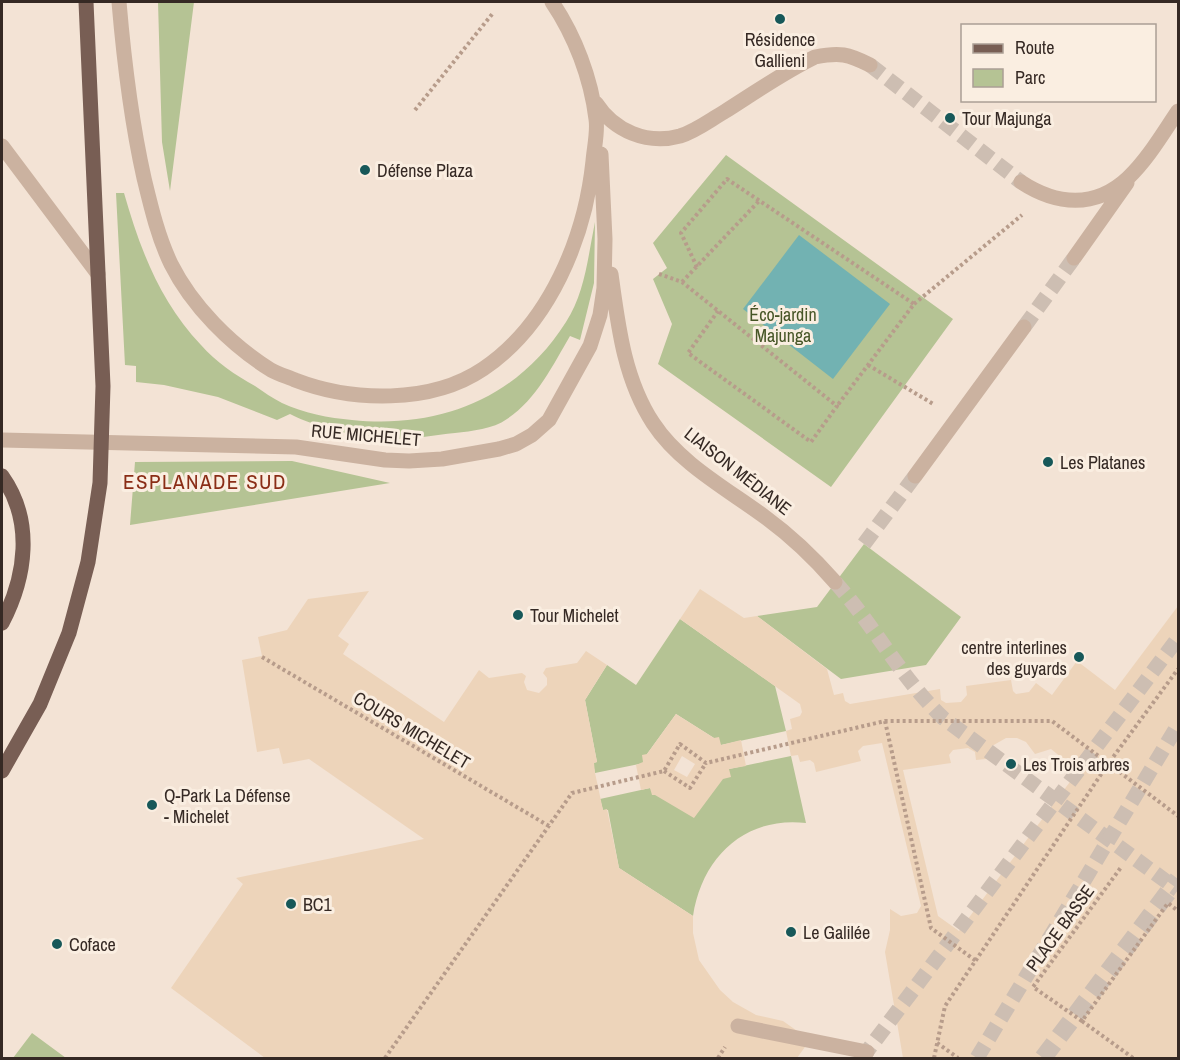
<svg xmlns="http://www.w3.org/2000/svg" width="1180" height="1060" viewBox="0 0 1180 1060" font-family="'Archivo Narrow',sans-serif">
<rect width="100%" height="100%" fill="#f3e3d5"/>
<!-- green -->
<path fill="#b5c394" d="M 158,2 L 194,2 L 170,191 L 162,142 Z
M 726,155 L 953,319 L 831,487 L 658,364 L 672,324 L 653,279 L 667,268 L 653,243 Z
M 116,193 L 124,193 C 140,249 160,302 201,345 C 216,362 235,375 255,386 C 264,392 272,398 282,403 C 303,413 329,418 352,420 C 440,429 518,398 566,322 C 585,293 588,256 595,222 L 594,283 L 580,340 L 570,336 C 553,365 536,400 507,419 C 493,429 472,431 455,433 C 435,435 415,439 396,439 C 365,440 317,428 290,414 L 277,420 L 218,397 L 164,385 L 136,382 L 136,366 L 125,365 Z
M 292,461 L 390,483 L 130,525 L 135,462 Z
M 864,544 L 961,617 L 926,665 L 841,679 L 757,616 L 817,607 Z
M 680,619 L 775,686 L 786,731 L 721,745 L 714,738 L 676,714 L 647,754 L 644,763 L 595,773 L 593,763 L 597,762 L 585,700 L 607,665 L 636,685 Z
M 791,756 L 806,823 C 745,816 702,857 693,916 L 619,868 L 608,810 L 603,810 L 600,799 L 650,788 L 655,794 L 694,817 L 729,769 Z
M 32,1033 L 66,1058 L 13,1058 Z"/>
<!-- plaza -->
<path fill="#edd4ba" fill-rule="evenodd" d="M 700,589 L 744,618 L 757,616 L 827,669 L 834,695 L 843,693 L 845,701 L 850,704 L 940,689 L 941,700 L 946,703 L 961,702 L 967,695 L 966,686 L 1011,680 L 1013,691 L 1016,694 L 1029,692 L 1036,683 L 1052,695 L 1077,661 L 1115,690 L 1178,606 L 1178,1058 L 903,1058 L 885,952 L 890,930 L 890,909 L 901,916 L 917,913 L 921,906 L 882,743 L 863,746 L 858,751 L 861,761 L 816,772 L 814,763 L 810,760 L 800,762 L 798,755 L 791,756 L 786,731 L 792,729 L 790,719 L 800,716 L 802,712 L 800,704 L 680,619 ZM 1006,738 L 1017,738 L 1026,742 L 1035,754 L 1051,749 L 1078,771 L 959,931 L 938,916 L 903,770 L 951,763 L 949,755 L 953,750 L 968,748 L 975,752 L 976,760 L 986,759 L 992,746 Z
M 369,591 L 338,636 L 349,644 L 343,654 L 444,722 L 479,670 L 489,678 L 522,673 L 526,676 L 524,682 L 527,690 L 539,693 L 547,685 L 547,678 L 543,673 L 546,668 L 577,663 L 586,651 L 607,665 L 585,700 L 597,762 L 594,763 L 595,773 L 603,810 L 607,809 L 619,868 L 693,916 L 693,933 L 699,960 L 720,990 L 733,1002 L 756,1015 L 783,1021 L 810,1040 L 797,1058 L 265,1058 L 171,988 L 243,884 L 236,878 L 424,839 L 309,759 L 283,764 L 279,748 L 257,752 L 242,660 L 262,656 L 258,637 L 287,630 L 308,599 Z
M 676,714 L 714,738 L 719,737 L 721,745 L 741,740 L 746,766 L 729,769 L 731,777 L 723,779 L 694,818 L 655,795 L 652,795 L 650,788 L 641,790 L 636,765 L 643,762 L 642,755 L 647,754 ZM 682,756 L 695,764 L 687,777 L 674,770 Z"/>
<!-- water -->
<path fill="#72b2b2" d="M 799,235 L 890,304 L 833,379 L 743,309 Z"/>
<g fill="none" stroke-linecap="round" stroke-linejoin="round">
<!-- minor-tunnel -->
<path stroke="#cdbeb2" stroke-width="15" stroke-dasharray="15 8" stroke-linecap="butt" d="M 870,65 L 1021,182
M 1024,327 L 1074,258
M 864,544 L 915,476
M 835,582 C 874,625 901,678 943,718 L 1178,890
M 862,1058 L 1178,638"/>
<!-- major-tunnel -->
<path stroke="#cdbeb2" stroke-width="15" stroke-dasharray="15 8" stroke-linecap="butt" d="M 977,1058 L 1178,725"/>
<!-- highway-tunnel -->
<path stroke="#cdbeb2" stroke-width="18" stroke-dasharray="18 9" stroke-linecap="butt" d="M 1043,1058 L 1178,879"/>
<!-- path -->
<path stroke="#b79c8b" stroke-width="4" stroke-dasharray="3 3" stroke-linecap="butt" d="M 415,110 L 493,13
M 697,267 L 681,233 L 727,179 L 914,304 L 837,406
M 659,274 L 682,282 L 837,406 L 811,442 L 688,353 L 718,311
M 682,282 L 759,201
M 914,304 L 1022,215
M 868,365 L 935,405
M 262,657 L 549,826
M 885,721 L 931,928 L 976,961
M 664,771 L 690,788 L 706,763
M 1082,1021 L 1033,987 L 1122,866
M 937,1043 L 958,1058
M 385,1058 L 572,793 L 664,771 L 680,744 L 706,763 L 885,721 L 1052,721 L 1178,816
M 718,1058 L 725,1047
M 934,1058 L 945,1006 L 1108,764 L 1178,669
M 1133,1058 L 1082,1021 L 1168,903 L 1178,911"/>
<!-- minor -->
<path stroke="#cbb2a0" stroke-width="15" d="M 119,2 C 124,61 131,120 144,178 C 151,207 158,237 171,264 C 192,306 231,345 271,370 C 278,374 288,377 295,380 C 352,402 431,404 483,369 C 550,324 585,237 593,161 C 594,148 598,132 596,119 C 591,78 575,36 552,2
M 596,103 C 614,131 647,145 680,136 C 696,131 710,120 724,112 C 754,93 784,72 815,57 C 840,52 848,54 870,65
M 2,146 L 98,274
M 1021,182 C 1056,205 1095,209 1128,178 C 1148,159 1163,133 1178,111
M 1074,258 L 1127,183
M 611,274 C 618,325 624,379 653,423 C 679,463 727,489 765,517 C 791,536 814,558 835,582
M 2,440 L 296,447 L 385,460 L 409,461 L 442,459 L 499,449 L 516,444 L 532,435 L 549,420 L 590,346 L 600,315 L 604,288 L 605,239 L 601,154
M 915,476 L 1024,327
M 738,1026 L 867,1052"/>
<!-- major -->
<path stroke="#785e54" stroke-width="15" d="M 2,476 C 34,521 26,577 2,623
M 2,771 L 40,704 L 69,633 L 88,562 L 100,483 L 103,386 L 86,2"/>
</g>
<!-- markers -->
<g fill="#175859" stroke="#faeee1" stroke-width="2">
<circle cx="780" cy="19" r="6"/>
<circle cx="950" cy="118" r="6"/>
<circle cx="365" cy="170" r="6"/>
<circle cx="1048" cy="462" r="6"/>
<circle cx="518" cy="615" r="6"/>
<circle cx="1079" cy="657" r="6"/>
<circle cx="1011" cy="764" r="6"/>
<circle cx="152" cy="805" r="6"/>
<circle cx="291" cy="904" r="6"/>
<circle cx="791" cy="932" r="6"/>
<circle cx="57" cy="944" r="6"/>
</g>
<g text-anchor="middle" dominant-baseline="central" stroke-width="6" stroke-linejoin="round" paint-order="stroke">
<!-- poi labels -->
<g font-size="18" fill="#352924" stroke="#faeee1" text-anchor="start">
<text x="780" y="39" text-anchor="middle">Résidence<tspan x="780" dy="21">Gallieni</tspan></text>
<text x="962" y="118">Tour Majunga</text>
<text x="377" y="170">Défense Plaza</text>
<text x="1060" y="462">Les Platanes</text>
<text x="530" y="615">Tour Michelet</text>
<text x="1067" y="647" text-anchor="end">centre interlines<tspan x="1067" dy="21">des guyards</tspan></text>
<text x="1023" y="764">Les Trois arbres</text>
<text x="164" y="795">Q-Park La Défense<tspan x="164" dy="21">- Michelet</tspan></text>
<text x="303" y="904">BC1</text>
<text x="803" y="932">Le Galilée</text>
<text x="69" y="944">Coface</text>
</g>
<!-- park labels -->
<g font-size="18" fill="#465526" stroke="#faeee1">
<text x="783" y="314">Éco-jardin<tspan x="783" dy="21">Majunga</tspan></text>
</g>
<!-- street labels -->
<g font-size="18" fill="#352924" stroke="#faeee1">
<text transform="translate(366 435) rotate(5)">RUE MICHELET</text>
<text transform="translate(738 471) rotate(38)">LIAISON MÉDIANE</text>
<text transform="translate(412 730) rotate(31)">COURS MICHELET</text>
<text transform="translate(1060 928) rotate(-54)">PLACE BASSE</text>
</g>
<!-- quarter labels -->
<g font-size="21" letter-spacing="1.5" fill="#8a2d16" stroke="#faeee1">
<text x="205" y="481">ESPLANADE SUD</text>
</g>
</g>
<!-- border -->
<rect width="1180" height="1060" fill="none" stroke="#352924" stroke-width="6"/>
<!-- legend -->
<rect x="961" y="24" width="195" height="78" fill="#faeee1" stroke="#ab9f95" stroke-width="1.5"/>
<rect x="973" y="44" width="30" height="9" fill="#785e54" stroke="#ab9f95" stroke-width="1.5"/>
<text x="1015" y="54" font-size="18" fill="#352924">Route</text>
<rect x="973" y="69" width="30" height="18" fill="#b5c394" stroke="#ab9f95" stroke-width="1.5"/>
<text x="1015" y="84" font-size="18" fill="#352924">Parc</text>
</svg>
